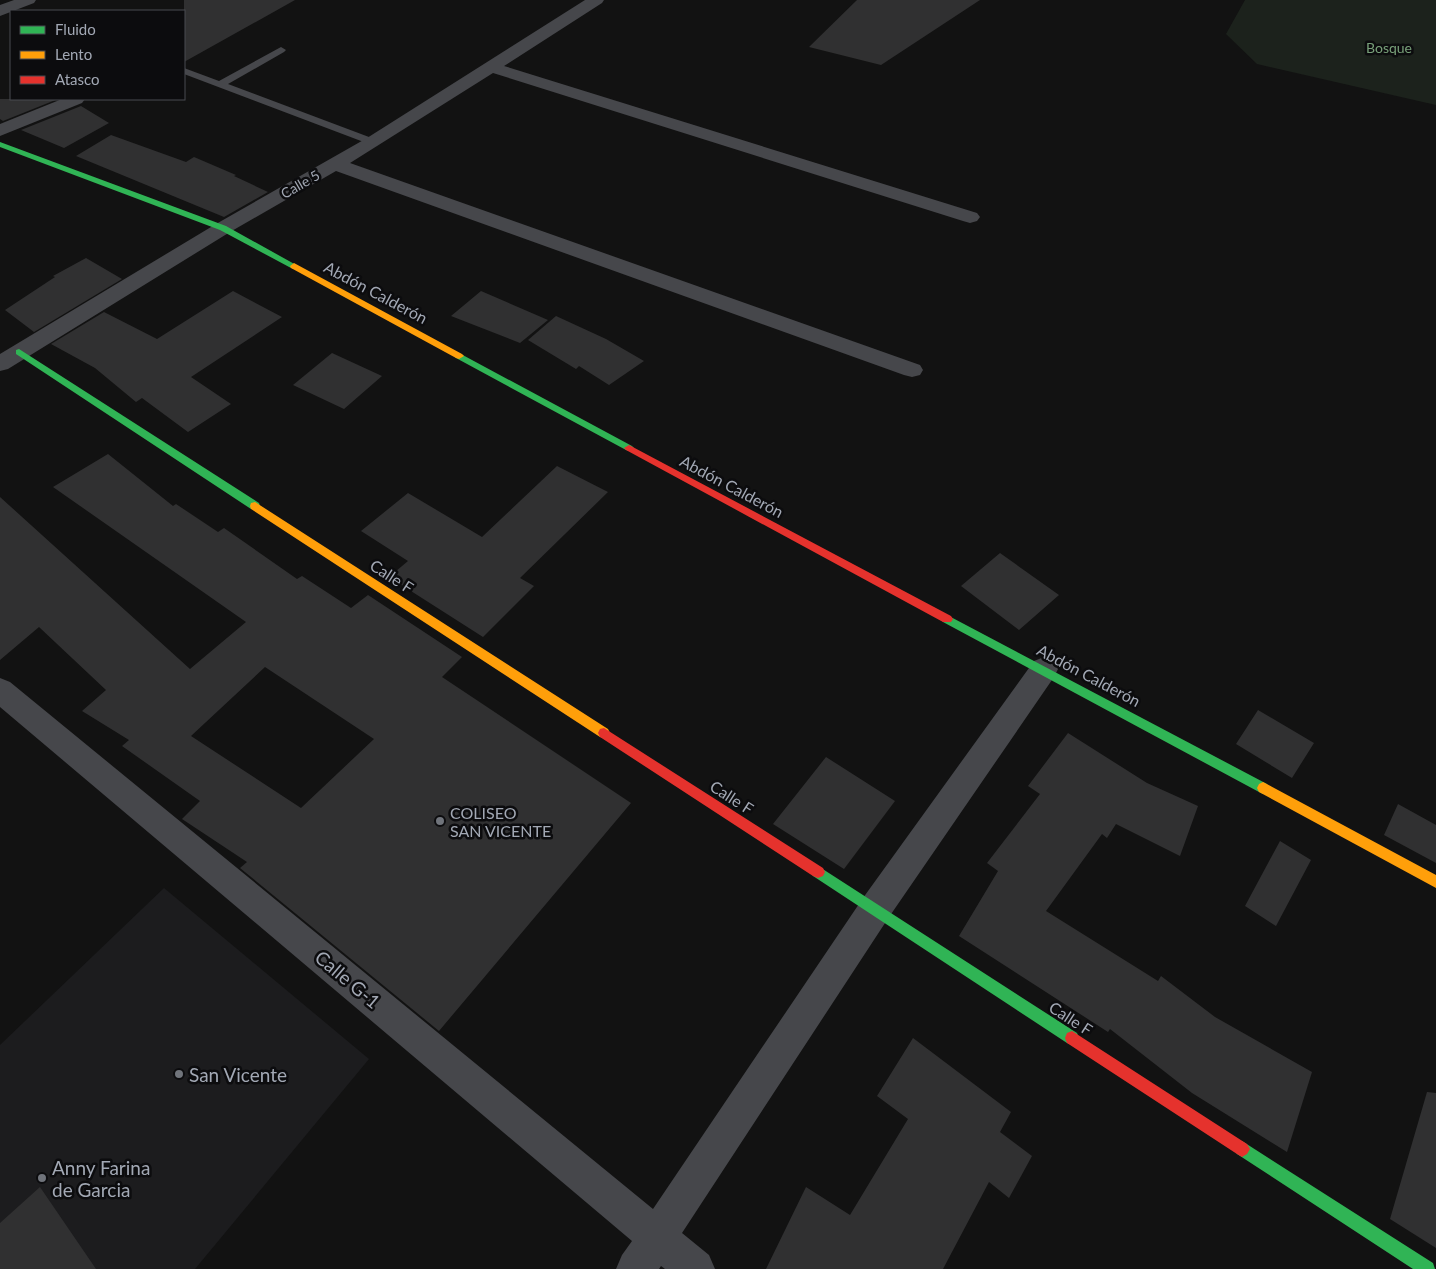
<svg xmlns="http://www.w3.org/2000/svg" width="1436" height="1269" viewBox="0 0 1436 1269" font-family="Lato,sans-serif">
<rect width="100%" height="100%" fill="#121212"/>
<!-- built -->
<path fill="#1c1c1e" d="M 164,888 L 369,1059 L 195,1269 L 0,1269 L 0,1045 Z"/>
<!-- green -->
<path fill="#1c221c" d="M 1245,0 L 1436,0 L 1436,105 L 1257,64 L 1226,34 Z"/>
<!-- building -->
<path fill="#303031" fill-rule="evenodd" d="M 184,0 L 295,0 L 184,62 Z
M 857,0 L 980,0 L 881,65 L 809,47 Z
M 0,99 L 58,99 L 3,121 L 0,119 Z
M 81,106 L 109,123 L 64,148 L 21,130 Z
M 111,135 L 186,162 L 194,157 L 236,175 L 234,176 L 268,192 L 224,217 L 76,156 Z
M 86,258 L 122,279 L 34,332 L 5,310 L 55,277 L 53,276 Z
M 233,291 L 282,317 L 191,377 L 231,404 L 188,432 L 142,398 L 136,402 L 95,368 L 51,344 L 104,312 L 157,339 Z
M 481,291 L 548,320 L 520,343 L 451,316 Z
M 556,316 L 606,339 L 644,361 L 609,385 L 579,366 L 576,369 L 528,340 Z
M 332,353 L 382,376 L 344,409 L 293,385 Z
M 108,454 L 173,506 L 176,504 L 218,532 L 224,528 L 297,579 L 302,576 L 351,608 L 368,595 L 462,657 L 442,677 L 631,803 L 439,1031 L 240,868 L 247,862 L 182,819 L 200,801 L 122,746 L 129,740 L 82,711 L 106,690 L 39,627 L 0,660 L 0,497 L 190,669 L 246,622 L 53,487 ZM 265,667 L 374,739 L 301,808 L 191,736 Z
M 557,466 L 608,492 L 520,578 L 534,586 L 483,637 L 389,577 L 408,561 L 361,531 L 408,493 L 482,537 Z
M 1000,553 L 1059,595 L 1019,630 L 961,586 Z
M 1258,710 L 1314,743 L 1292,778 L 1236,744 Z
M 1068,733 L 1147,783 L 1198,806 L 1180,856 L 1116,824 L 1107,838 L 1102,834 L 1046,911 L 1158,981 L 1161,976 L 1215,1017 L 1312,1072 L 1287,1152 L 1192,1093 L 1110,1029 L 1108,1032 L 959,936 L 998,871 L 987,863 L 1040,794 L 1028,786 Z
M 826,757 L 895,801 L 844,869 L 773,824 Z
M 1398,804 L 1436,825 L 1436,863 L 1384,835 Z
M 1280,841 L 1311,860 L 1276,926 L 1245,906 Z
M 913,1038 L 1011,1112 L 1000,1132 L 1032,1156 L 1009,1198 L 989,1182 L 943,1269 L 766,1269 L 806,1187 L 850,1215 L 908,1119 L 877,1096 Z
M 1427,1092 L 1436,1093 L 1436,1248 L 1390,1219 Z
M 40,1187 L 96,1269 L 0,1269 L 0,1223 Z"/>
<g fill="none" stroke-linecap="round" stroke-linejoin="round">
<!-- lane -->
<path fill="#46474b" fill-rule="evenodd" d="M 281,47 L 286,50 L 284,52 L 228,84 L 377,140 L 378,142 L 377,144 L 369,144 L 184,74 L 184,68 L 219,81 Z"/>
<!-- street -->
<path fill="#46474b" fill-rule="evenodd" d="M 14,0 L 36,0 L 34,3 L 0,16 L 0,5 Z
M 585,0 L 604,0 L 602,3 L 504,66 L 977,213 L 980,217 L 977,221 L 970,223 L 963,221 L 493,73 L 350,163 L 920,365 L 923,370 L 920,375 L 912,377 L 904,375 L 336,171 L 230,232 L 8,369 L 0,371 L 0,354 L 216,224 L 367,138 Z
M 62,99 L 85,99 L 82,103 L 0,136 L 0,124 Z
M 1044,657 L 1054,661 L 1058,669 L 1054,677 L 887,920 L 682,1233 L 709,1255 L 715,1269 L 665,1269 L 661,1266 L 659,1269 L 616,1269 L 622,1255 L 632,1241 L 0,707 L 0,678 L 10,682 L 653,1209 L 863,898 L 1034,661 Z"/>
<!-- fast -->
<path fill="#30b455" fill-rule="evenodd" d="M 0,142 L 226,226 L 298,266 L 294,269 L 291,268 L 220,230 L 0,147 Z
M 19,349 L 259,503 L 260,506 L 259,509 L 251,509 L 16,354 L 16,350 Z
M 459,353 L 632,446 L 634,448 L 629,451 L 626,450 L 456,358 L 454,356 Z
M 947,615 L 1267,784 L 1269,788 L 1267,792 L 1263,794 L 1259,792 L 943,622 L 941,619 L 943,616 Z
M 818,866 L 1077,1033 L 1079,1038 L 1077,1043 L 1072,1045 L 1067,1043 L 813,876 L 811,872 L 813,868 Z
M 1242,1141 L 1433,1263 L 1435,1269 L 1413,1269 L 1237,1154 L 1234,1149 L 1237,1144 Z"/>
<!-- slow -->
<path fill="#ff9f0a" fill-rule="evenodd" d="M 294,263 L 462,354 L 464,356 L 459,359 L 456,358 L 291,268 L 290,266 Z
M 255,502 L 608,729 L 610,733 L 608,737 L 604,738 L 600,737 L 251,509 L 250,506 L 251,503 Z
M 1263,782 L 1436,875 L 1436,888 L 1259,792 L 1257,788 L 1259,784 Z"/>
<!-- jam -->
<path fill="#e5322d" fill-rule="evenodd" d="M 629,445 L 951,616 L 953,619 L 951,622 L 943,622 L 626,450 L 624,448 Z
M 604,728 L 823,868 L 825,872 L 823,876 L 818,878 L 813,876 L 600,737 L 598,733 L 600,729 Z
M 1072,1031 L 1247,1144 L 1250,1149 L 1247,1154 L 1242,1157 L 1237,1154 L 1067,1043 L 1065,1038 L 1067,1033 Z"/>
</g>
<!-- markers -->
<g fill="#70747b" stroke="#0c0c0e" stroke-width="2">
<circle cx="440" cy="821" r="5"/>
<circle cx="179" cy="1074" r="5"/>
<circle cx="42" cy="1178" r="5"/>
</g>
<g text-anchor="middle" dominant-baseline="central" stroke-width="5" stroke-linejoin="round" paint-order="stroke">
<!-- far-park labels -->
<g font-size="14" fill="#78a079" stroke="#0c0c0e">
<text x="1389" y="47">Bosque</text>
</g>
<!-- far-street labels -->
<g font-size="14" fill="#a2a8b4" stroke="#0c0c0e">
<text transform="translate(300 184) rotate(-30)">Calle 5</text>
</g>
<!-- street labels -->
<g font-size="16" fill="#a2a8b4" stroke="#0c0c0e">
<text transform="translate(376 292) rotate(28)">Abdón Calderón</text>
<text transform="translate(732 486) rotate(28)">Abdón Calderón</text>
<text transform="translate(392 576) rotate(33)">Calle F</text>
<text transform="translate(1089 675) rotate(28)">Abdón Calderón</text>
<text transform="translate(732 797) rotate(33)">Calle F</text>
<text transform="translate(1071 1018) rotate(33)">Calle F</text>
</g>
<!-- poi labels -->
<g font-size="16" fill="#a2a8b4" stroke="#0c0c0e" text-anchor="start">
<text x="450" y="812">COLISEO<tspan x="450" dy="18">SAN VICENTE</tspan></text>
</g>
<!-- near-street labels -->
<g font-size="19" fill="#a2a8b4" stroke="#0c0c0e">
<text transform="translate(348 979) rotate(40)">Calle G-1</text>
</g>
<!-- near-poi labels -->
<g font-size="19" fill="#a2a8b4" stroke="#0c0c0e" text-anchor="start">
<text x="189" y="1074">San Vicente</text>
<text x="52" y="1167">Anny Farina<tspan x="52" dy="22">de Garcia</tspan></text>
</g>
</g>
<!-- legend -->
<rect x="10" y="10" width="175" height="90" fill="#0c0c0e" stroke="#484a50"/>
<rect x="20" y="26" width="25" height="8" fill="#30b455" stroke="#484a50"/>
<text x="55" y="35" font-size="15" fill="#a2a8b4">Fluido</text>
<rect x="20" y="51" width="25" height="8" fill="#ff9f0a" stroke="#484a50"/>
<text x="55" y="60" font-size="15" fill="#a2a8b4">Lento</text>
<rect x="20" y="76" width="25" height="8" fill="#e5322d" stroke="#484a50"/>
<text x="55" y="85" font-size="15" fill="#a2a8b4">Atasco</text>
</svg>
